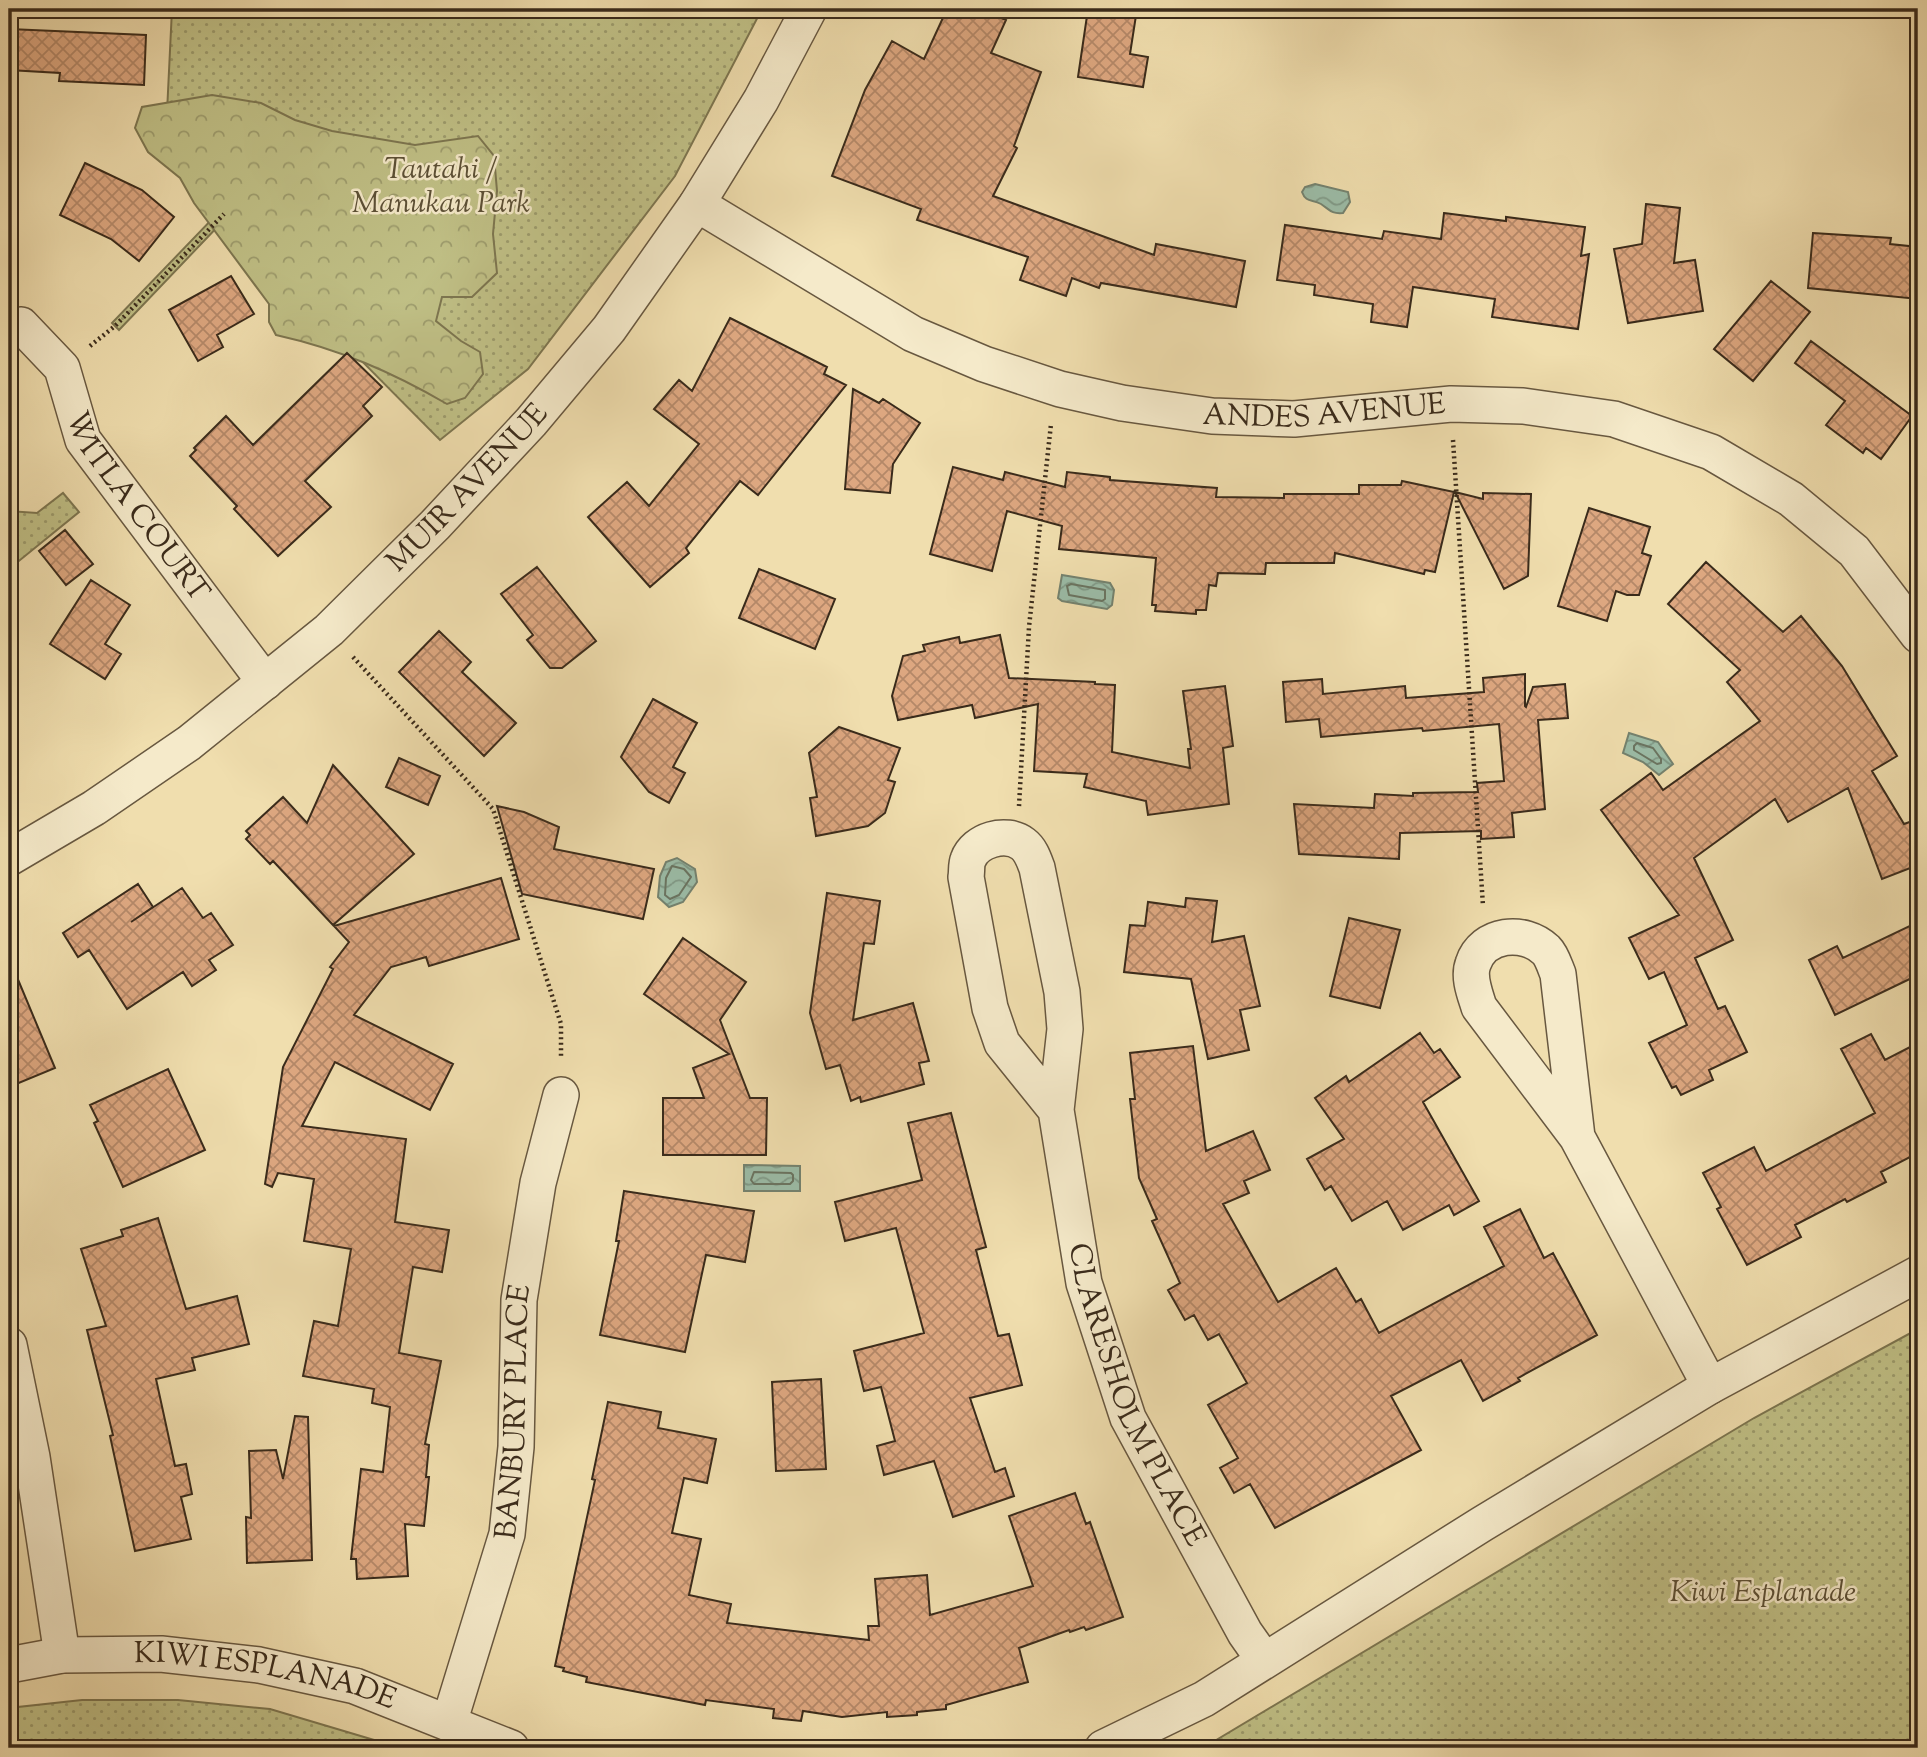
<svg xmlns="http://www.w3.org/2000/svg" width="1927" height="1757" viewBox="0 0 1927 1757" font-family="'Sorts Mill Goudy',serif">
<defs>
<pattern id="grass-dots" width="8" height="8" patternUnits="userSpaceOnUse" patternTransform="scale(1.75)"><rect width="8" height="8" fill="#c0c086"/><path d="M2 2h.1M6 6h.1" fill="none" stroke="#9d9c6d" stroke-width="1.8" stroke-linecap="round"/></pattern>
<pattern id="forest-crowns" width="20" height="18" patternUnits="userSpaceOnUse" patternTransform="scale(1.75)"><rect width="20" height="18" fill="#c0c086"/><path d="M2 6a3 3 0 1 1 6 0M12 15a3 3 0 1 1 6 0" fill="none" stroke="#9d9c6d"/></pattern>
<pattern id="water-waves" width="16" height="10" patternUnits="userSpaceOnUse" patternTransform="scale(1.75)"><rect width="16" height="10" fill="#9bbca7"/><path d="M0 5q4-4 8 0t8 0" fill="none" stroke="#7f9987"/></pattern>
<pattern id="building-cross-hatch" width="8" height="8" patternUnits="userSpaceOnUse" patternTransform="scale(1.75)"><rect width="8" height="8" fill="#dda780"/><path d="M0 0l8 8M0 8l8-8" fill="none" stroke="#b48868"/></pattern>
</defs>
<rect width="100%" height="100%" fill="#f0deae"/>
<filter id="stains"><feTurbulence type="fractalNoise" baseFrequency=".00286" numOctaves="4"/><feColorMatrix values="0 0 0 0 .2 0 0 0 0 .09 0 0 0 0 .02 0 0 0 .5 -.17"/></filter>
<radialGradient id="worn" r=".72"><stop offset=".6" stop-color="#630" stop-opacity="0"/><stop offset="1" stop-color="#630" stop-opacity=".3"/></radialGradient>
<!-- grass -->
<path fill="url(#grass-dots)" stroke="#7d7650" stroke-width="2" d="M 172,9 L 762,9 L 675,176 L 528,369 L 440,440 L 223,221 L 119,330 L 112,323 L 219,212 L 166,133 Z
M 63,493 L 79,512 L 9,569 L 9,511 L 37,513 Z
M 1918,1329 L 1918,1748 L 1203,1748 L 1754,1418 Z
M 82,1700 L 178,1700 L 270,1709 L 401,1748 L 9,1748 L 9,1708 Z"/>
<!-- forest -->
<path fill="url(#forest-crowns)" stroke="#7d7650" stroke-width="2" d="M 212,95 L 261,103 L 295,120 L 332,131 L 415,145 L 478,136 L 494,156 L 497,191 L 493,234 L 497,273 L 472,297 L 442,297 L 436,321 L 461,341 L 480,352 L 483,374 L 465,398 L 447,404 C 392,372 339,349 276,335 L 269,322 L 269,304 L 194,203 L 180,178 L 148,152 L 135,128 L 142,107 Z"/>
<!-- water -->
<path fill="url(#water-waves)" stroke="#74826f" stroke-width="2" d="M 1315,184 L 1348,192 L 1350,202 L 1343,213 C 1331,214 1330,210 1321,204 C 1312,199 1306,203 1302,192 L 1305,187 Z
M 1062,575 L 1110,583 L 1114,590 L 1112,605 L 1107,609 L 1062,601 L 1058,598 Z
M 1629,733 L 1658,742 L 1673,764 L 1659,775 L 1643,762 L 1623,753 Z
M 677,858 L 695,869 L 697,882 L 683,902 L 669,907 L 658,897 L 660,876 L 666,862 Z
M 744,1165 L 800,1166 L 800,1191 L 744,1191 Z"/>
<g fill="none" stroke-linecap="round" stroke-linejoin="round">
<!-- shore -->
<path stroke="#6a7461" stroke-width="2" d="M 1071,584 L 1105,590 L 1105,599 L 1102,601 L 1069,595 L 1067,586 Z
M 1637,743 L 1653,748 L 1661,759 L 1661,763 L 1657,764 L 1634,750 L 1634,746 Z
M 672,866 L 684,869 L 691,877 L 679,895 L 670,899 L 665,895 L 666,878 Z
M 754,1172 L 791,1173 L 793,1175 L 793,1181 L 790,1184 L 754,1184 L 751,1180 Z"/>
</g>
<!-- building -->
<path fill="url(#building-cross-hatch)" stroke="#3a2b1b" stroke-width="2" d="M 947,9 L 981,9 L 1006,20 L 991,53 L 1041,72 L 1014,146 L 1017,148 L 993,196 L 1154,255 L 1156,244 L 1245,261 L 1236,307 L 1101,283 L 1099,288 L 1072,278 L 1066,296 L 1020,280 L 1028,257 L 917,220 L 921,209 L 832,176 L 865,90 L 892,41 L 924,59 Z
M 1088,9 L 1137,9 L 1130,54 L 1148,57 L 1143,87 L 1078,77 Z
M 9,29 L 146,35 L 144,85 L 59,81 L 60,73 L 9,70 Z
M 85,163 L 142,190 L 174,217 L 139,261 L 111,239 L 60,215 Z
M 1646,204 L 1680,208 L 1674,263 L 1695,260 L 1703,311 L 1628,323 L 1614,249 L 1642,244 Z
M 1444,213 L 1506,221 L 1506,217 L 1585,227 L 1581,256 L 1589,254 L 1578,329 L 1492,317 L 1495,299 L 1413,287 L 1407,327 L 1371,322 L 1373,304 L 1314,295 L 1315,285 L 1277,280 L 1285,225 L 1382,239 L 1384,231 L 1441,239 Z
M 1813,233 L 1891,238 L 1890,244 L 1918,247 L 1918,299 L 1808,288 Z
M 231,276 L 254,314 L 217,335 L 223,347 L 198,361 L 169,310 Z
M 1771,281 L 1810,312 L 1753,381 L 1714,349 Z
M 730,318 L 827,367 L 824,374 L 846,385 L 758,495 L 740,481 L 686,548 L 689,553 L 650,587 L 588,517 L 627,482 L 649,506 L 699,444 L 654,409 L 679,380 L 692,391 Z
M 1811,341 L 1912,416 L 1881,459 L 1866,448 L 1863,453 L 1826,425 L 1845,401 L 1795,363 Z
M 347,353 L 382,387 L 363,406 L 372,416 L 305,481 L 331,507 L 278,556 L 234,509 L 237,506 L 190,456 L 196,450 L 194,448 L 226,416 L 253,445 Z
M 853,389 L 879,403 L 883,399 L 920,423 L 893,464 L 890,493 L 845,489 Z
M 953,467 L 1003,480 L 1005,472 L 1065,487 L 1067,472 L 1110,477 L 1110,480 L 1217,488 L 1216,497 L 1284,498 L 1284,494 L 1359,494 L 1359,485 L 1401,485 L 1402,481 L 1454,492 L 1435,572 L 1425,570 L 1424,574 L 1335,553 L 1334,563 L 1266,563 L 1265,574 L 1218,573 L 1216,586 L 1209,585 L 1206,610 L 1196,610 L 1196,614 L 1155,611 L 1156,605 L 1152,605 L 1156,558 L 1059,549 L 1062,526 L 1007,511 L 992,571 L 930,554 Z
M 1455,492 L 1483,499 L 1483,493 L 1531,494 L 1528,576 L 1504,589 Z
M 1589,508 L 1650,527 L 1642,553 L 1651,556 L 1639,595 L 1627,595 L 1616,591 L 1607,621 L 1558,606 Z
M 65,530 L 93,564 L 66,585 L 39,551 Z
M 1706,562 L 1783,632 L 1801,616 L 1842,666 L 1897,756 L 1872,771 L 1904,824 L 1918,819 L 1918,865 L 1882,879 L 1848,788 L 1788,822 L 1775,799 L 1694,858 L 1733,940 L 1695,958 L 1718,1009 L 1725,1006 L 1747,1052 L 1709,1070 L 1713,1080 L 1681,1095 L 1676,1086 L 1672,1088 L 1649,1043 L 1687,1025 L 1664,972 L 1649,979 L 1629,938 L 1679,915 L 1601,810 L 1651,773 L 1663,790 L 1760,721 L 1727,682 L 1740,670 L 1668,604 Z
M 537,567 L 596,641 L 562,668 L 550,668 L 527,640 L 533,635 L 501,594 Z
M 759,569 L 835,599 L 815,649 L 739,618 Z
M 91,580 L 130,605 L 105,644 L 121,654 L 105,679 L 50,644 Z
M 439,631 L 471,662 L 462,672 L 516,723 L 484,756 L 399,672 Z
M 1000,635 L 1009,678 L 1095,682 L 1095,684 L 1115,685 L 1112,752 L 1190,768 L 1188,749 L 1191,749 L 1183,691 L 1225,686 L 1233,746 L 1223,748 L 1229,804 L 1148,815 L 1146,801 L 1084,787 L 1087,774 L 1034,771 L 1038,704 L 975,718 L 972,705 L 898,720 L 892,696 L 903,656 L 925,651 L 923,645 L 959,637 L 960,643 Z
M 1525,674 L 1525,706 L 1526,707 L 1533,687 L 1565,684 L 1568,718 L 1538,720 L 1545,809 L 1512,813 L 1514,837 L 1481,839 L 1481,831 L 1400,833 L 1399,859 L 1299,854 L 1294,804 L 1374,808 L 1375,794 L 1413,796 L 1413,793 L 1478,792 L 1477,783 L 1504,781 L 1499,724 L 1423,731 L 1422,728 L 1321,737 L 1319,719 L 1286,722 L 1283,682 L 1322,679 L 1323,694 L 1405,686 L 1406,698 L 1484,692 L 1483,678 Z
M 653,699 L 697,723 L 673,767 L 685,773 L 669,803 L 649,792 L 621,757 Z
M 839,727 L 900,748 L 888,780 L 895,782 L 885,813 L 868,826 L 816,836 L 810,798 L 817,797 L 809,753 Z
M 399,758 L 440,776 L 428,805 L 386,787 Z
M 333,765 L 414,854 L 333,925 L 273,861 L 270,864 L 246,839 L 250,835 L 246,831 L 283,797 L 307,823 Z
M 497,806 L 524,812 L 559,827 L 554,849 L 654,869 L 643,919 L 522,894 Z
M 501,878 L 519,939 L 429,966 L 426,957 L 391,967 L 354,1015 L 453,1064 L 430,1110 L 335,1062 L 302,1126 L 406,1139 L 395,1222 L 449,1230 L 442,1272 L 413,1267 L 399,1353 L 441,1361 L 425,1444 L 429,1445 L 426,1477 L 429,1477 L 424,1526 L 405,1524 L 408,1576 L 357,1579 L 356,1559 L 351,1559 L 361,1469 L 383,1472 L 390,1407 L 372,1403 L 374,1389 L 303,1376 L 314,1321 L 338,1326 L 351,1249 L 304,1241 L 314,1179 L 278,1173 L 272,1187 L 265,1184 L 283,1067 L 333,969 L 330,967 L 349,942 L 334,926 Z
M 138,884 L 153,907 L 131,922 L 182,888 L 203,918 L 211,913 L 233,945 L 209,960 L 216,970 L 192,986 L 183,972 L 127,1009 L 89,950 L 78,957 L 63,933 Z
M 827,893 L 880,901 L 874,944 L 864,943 L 853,1020 L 913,1003 L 929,1061 L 919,1063 L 924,1084 L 861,1102 L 860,1097 L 851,1101 L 840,1065 L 826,1069 L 810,1013 Z
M 1186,898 L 1217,901 L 1212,942 L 1244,936 L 1260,1006 L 1240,1010 L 1249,1050 L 1208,1059 L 1191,979 L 1124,972 L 1130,925 L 1145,926 L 1148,902 L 1185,907 Z
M 1349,918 L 1400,930 L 1380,1008 L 1330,996 Z
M 1918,922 L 1918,975 L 1835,1015 L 1809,960 L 1837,946 L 1843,958 Z
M 683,938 L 746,982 L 720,1020 L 750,1098 L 767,1098 L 766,1155 L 663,1155 L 663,1098 L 704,1098 L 693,1068 L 729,1054 L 644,994 Z
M 9,958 L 55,1068 L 9,1087 Z
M 1420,1033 L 1434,1053 L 1440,1049 L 1460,1077 L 1423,1102 L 1479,1201 L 1454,1215 L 1449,1205 L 1403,1230 L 1387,1201 L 1352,1221 L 1331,1186 L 1325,1190 L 1307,1159 L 1344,1139 L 1315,1098 L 1346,1076 L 1349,1082 Z
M 1871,1034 L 1885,1060 L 1918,1043 L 1918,1153 L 1881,1172 L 1886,1182 L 1847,1202 L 1845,1199 L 1795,1225 L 1801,1237 L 1747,1265 L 1717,1209 L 1721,1207 L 1703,1173 L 1754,1147 L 1766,1171 L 1875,1113 L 1841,1049 Z
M 1193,1046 L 1206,1151 L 1253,1131 L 1270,1170 L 1244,1181 L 1249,1193 L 1223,1204 L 1278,1302 L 1336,1268 L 1356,1302 L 1361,1299 L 1379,1333 L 1504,1266 L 1484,1227 L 1520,1209 L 1544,1258 L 1553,1253 L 1597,1335 L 1518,1378 L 1520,1381 L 1483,1401 L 1461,1360 L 1391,1396 L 1421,1450 L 1275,1528 L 1250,1484 L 1234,1493 L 1220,1468 L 1238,1458 L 1208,1405 L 1247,1383 L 1219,1334 L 1208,1340 L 1194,1315 L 1185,1320 L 1168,1290 L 1180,1283 L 1152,1221 L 1157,1219 L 1139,1178 L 1130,1099 L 1135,1099 L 1130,1053 Z
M 168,1069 L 205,1150 L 123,1187 L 94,1123 L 98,1121 L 90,1105 Z
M 951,1113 L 986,1247 L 976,1250 L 998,1336 L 1009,1334 L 1022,1385 L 970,1398 L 995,1472 L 1005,1468 L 1014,1496 L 953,1517 L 934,1461 L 884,1475 L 877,1446 L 895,1441 L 881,1387 L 864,1391 L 854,1351 L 924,1333 L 896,1228 L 845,1241 L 835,1202 L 922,1180 L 908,1123 Z
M 624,1191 L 754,1211 L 745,1262 L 706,1255 L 685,1352 L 600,1335 L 619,1241 L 616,1241 Z
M 158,1218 L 186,1309 L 237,1296 L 249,1344 L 192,1358 L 195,1370 L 156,1379 L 175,1466 L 186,1464 L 192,1494 L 181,1497 L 191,1539 L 135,1551 L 110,1436 L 113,1435 L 87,1330 L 106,1326 L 81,1249 L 123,1236 L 121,1230 Z
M 821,1379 L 826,1469 L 776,1471 L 772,1382 Z
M 608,1402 L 661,1412 L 658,1428 L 716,1439 L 707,1483 L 684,1478 L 672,1533 L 701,1539 L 689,1595 L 731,1604 L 727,1623 L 869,1640 L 868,1626 L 879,1626 L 875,1579 L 927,1575 L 930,1615 L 1033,1586 L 1009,1516 L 1075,1493 L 1086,1524 L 1090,1522 L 1123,1617 L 1086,1630 L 1084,1627 L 1070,1632 L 1069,1630 L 1019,1648 L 1028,1682 L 946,1705 L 946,1709 L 917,1712 L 917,1715 L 887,1717 L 887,1712 L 842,1717 L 803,1711 L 801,1721 L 773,1718 L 774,1709 L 706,1700 L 705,1705 L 586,1682 L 587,1677 L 563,1671 L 564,1668 L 555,1666 L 595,1480 L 592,1479 Z
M 295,1416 L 308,1417 L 312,1560 L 247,1563 L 246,1517 L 251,1518 L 249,1451 L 276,1450 L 283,1479 Z"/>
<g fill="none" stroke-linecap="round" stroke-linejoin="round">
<!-- street casing -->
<g stroke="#685840" stroke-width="38">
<g id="street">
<path id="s1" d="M 697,204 L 913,334 L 984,364 L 1060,389 L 1122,403 L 1212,416 L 1294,419 L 1451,404 L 1523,406 L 1614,419 L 1711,452 L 1791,499 L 1854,551 L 1918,635"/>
<path id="s2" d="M 21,325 L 62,368 L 83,440 L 265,682"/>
<path id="s3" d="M 9,858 L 94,808 L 189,743 L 329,630 L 435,525 L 531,422 L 609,329 L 697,204 L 761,100 L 809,9"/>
<path id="s4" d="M 1056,1110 L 1002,1043 L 990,1008 L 966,877 C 967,872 966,865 968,860 C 975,840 1006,831 1023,844 C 1031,850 1034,860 1037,868 L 1062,992 L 1065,1029 L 1056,1110 L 1084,1283 L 1128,1418 L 1245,1633 L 1264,1660"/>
<path d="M 1577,1137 L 1558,974 C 1555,967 1552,956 1546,950 C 1524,929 1483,933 1473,964 C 1468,977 1475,994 1479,1007 L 1577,1137 L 1710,1386"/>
<path d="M 9,1345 L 32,1457 L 62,1655"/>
<path id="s5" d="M 9,1665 L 62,1655 L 161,1654 L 259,1665 L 355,1686 L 511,1748"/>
<path id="s6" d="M 449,1723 L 507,1534 L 516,1447 L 519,1300 L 538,1183 L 561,1095"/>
<path d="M 1103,1748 L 1204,1699 L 1482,1524 L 1710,1386 L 1918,1274"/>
</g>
</g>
<!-- path -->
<path stroke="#3a2b1b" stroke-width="4.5" stroke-dasharray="2 3.5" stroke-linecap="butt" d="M 90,346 L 115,326 L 224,214
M 1453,440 L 1483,906
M 353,657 L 493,809 L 561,1024 L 561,1059
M 1019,806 L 1029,627 L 1051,424"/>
<!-- street -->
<use href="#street" stroke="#f5eaca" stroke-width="35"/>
</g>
<g text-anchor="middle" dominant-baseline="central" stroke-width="5" stroke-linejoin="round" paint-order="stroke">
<!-- park labels -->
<g font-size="30" font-style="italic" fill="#5c5036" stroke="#f5eaca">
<text x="441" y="170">Tautahi /<tspan x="441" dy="34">Manukau Park</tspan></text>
<text x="1763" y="1593">Kiwi Esplanade</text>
</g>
<!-- street labels -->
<g font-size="30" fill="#3a2b1b" stroke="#f5eaca">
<text stroke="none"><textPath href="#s1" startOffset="676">ANDES AVENUE</textPath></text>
<text stroke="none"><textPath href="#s3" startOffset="592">MUIR AVENUE</textPath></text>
<text stroke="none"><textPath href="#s2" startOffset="219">WITLA COURT</textPath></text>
<text stroke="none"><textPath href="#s4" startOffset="910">CLARESHOLM PLACE</textPath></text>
<text stroke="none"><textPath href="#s6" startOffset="320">BANBURY PLACE</textPath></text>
<text stroke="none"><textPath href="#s5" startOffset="259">KIWI ESPLANADE</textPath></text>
</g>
</g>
<!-- margin -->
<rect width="1927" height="1757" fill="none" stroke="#f0deae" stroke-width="35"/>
<rect x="10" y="10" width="1906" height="1736" fill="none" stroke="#3a2b1b" stroke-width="3.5"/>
<rect x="18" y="18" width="1892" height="1722" fill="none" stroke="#3a2b1b" stroke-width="2"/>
<rect width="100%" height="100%" filter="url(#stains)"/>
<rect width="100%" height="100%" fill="url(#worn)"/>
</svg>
